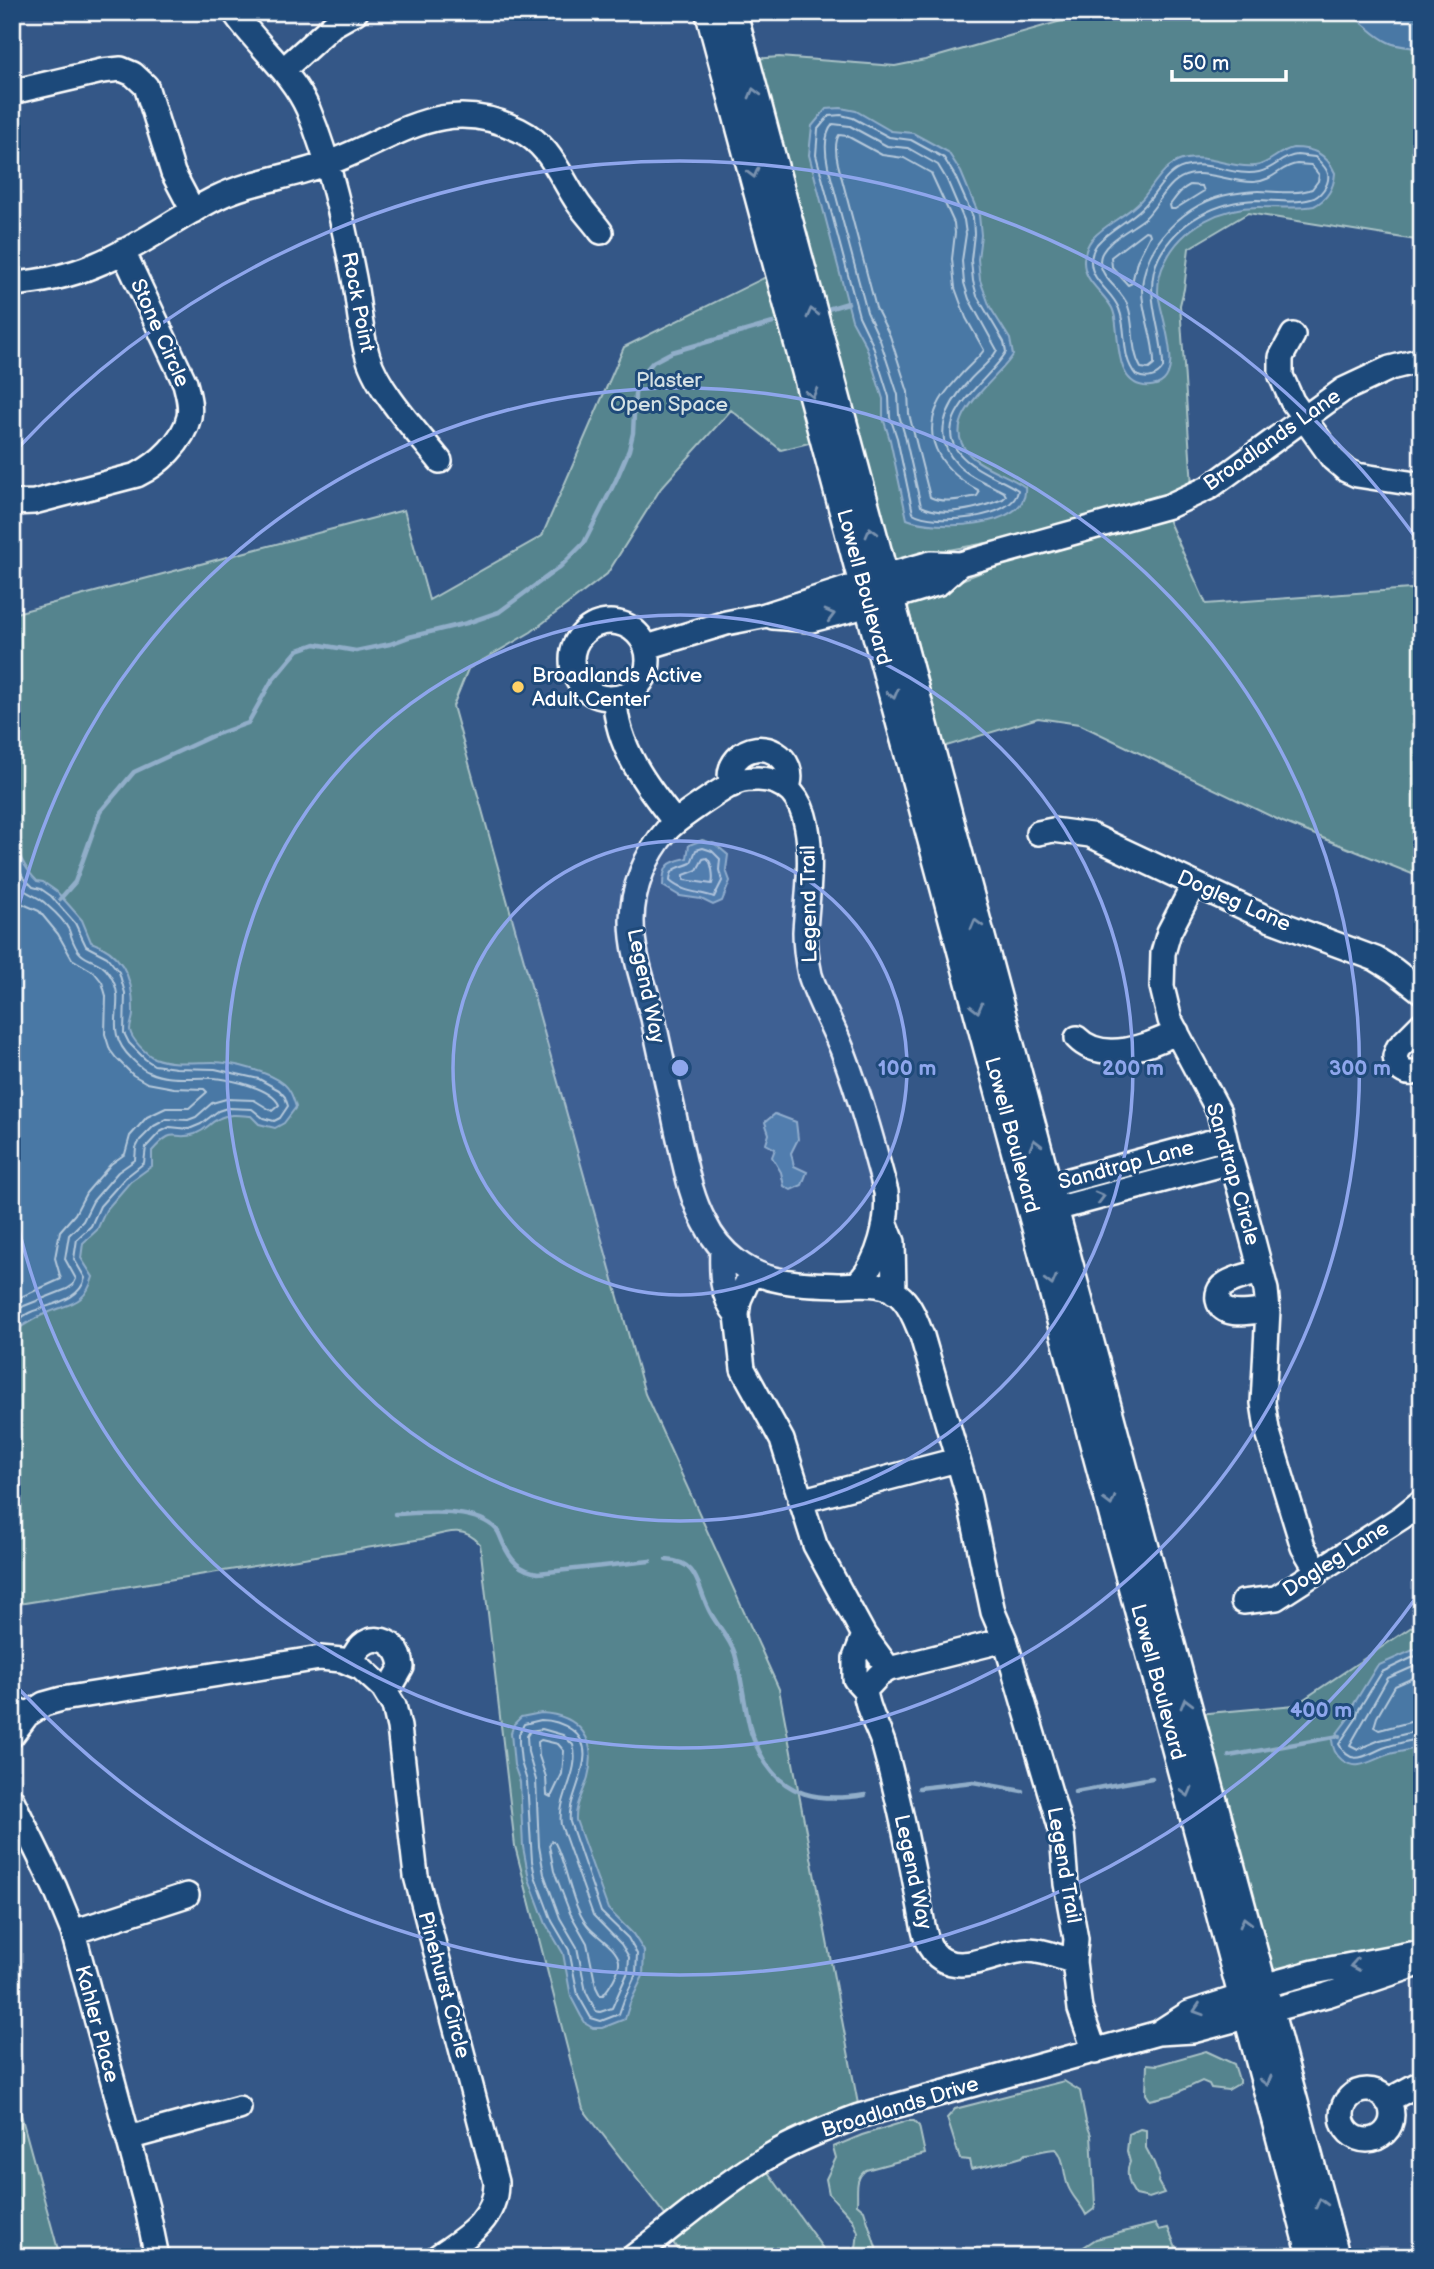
<svg xmlns="http://www.w3.org/2000/svg" width="1434" height="2269" viewBox="0 0 1434 2269" font-family="'Balsamiq Sans',sans-serif">
<rect width="100%" height="100%" fill="#345787"/>
<filter id="ink" filterUnits="userSpaceOnUse"><feTurbulence type="fractalNoise" baseFrequency=".0143" numOctaves="2"/><feDisplacementMap in="SourceGraphic" scale="14" xChannelSelector="R" yChannelSelector="G"/><feConvolveMatrix kernelMatrix="1 2 1 2 8 2 1 2 1" color-interpolation-filters="sRGB"/></filter>
<g filter="url(#ink)">
<!-- green -->
<path fill="#54848e" stroke="#aac2c6" stroke-width="2" d="M 1093,12 L 1422,12 L 1422,241 L 1248,213 L 1189,248 L 1184,289 L 1180,305 L 1192,486 L 1167,497 L 1024,536 L 895,560 L 889,557 L 753,59 L 779,57 L 895,66 L 925,60 Z
M 772,274 L 813,442 L 781,450 L 731,410 L 661,488 L 607,574 L 531,632 L 468,669 L 453,706 L 645,1394 L 779,1689 L 858,2104 L 802,2127 L 668,2219 L 583,2109 L 515,1846 L 480,1544 C 463,1524 445,1533 422,1539 L 12,1605 L 12,614 L 404,510 L 429,600 L 542,536 L 624,347 Z
M 1166,515 L 1206,604 L 1410,589 L 1422,592 L 1422,878 L 1283,822 L 1079,724 L 1038,718 L 940,748 L 931,695 L 910,615 L 908,608 L 910,604 L 926,594 L 1028,554 Z
M 1422,1620 L 1422,1946 L 1334,1960 L 1276,1973 L 1271,1970 L 1198,1714 L 1295,1705 Z
M 1206,2051 L 1234,2064 L 1240,2083 L 1228,2090 L 1211,2088 L 1209,2084 L 1202,2081 L 1172,2095 L 1150,2100 L 1146,2094 L 1147,2064 L 1157,2065 Z
M 1064,2081 L 1080,2091 L 1086,2122 L 1091,2135 L 1095,2204 L 1094,2209 L 1086,2215 C 1081,2204 1072,2197 1068,2186 C 1063,2174 1065,2158 1056,2149 C 1044,2149 1036,2154 1025,2154 L 1022,2157 L 1012,2160 L 971,2169 L 969,2160 L 960,2159 L 947,2118 L 955,2109 Z
M 12,2082 L 60,2257 L 12,2257 Z
M 907,2121 L 914,2121 L 919,2126 L 925,2154 L 866,2170 C 854,2179 858,2190 857,2204 L 864,2210 L 879,2257 L 855,2257 L 858,2232 L 853,2220 L 829,2194 L 826,2179 L 836,2158 L 833,2147 L 862,2135 Z
M 1140,2129 L 1146,2130 L 1146,2148 L 1154,2163 L 1159,2176 L 1158,2182 L 1164,2193 L 1149,2198 L 1136,2195 C 1129,2187 1125,2172 1130,2162 L 1127,2151 L 1129,2134 Z
M 765,2168 L 829,2257 L 682,2257 L 671,2239 Z
M 1155,2224 L 1159,2230 L 1168,2228 L 1180,2257 L 1101,2257 L 1098,2250 L 1090,2257 L 1059,2257 L 1076,2252 L 1096,2239 Z"/>
<!-- water -->
<path fill="#4878a5" stroke="#91aec9" stroke-width="2" d="M 1341,12 L 1422,12 L 1422,49 C 1411,47 1398,47 1388,42 C 1369,33 1363,18 1341,12 Z
M 841,108 L 856,111 L 891,131 L 913,133 L 948,152 L 961,172 L 979,215 L 981,235 L 978,259 L 980,280 L 990,307 L 1010,339 L 1013,355 C 997,381 936,420 969,454 C 982,468 1009,475 1025,487 C 1030,530 933,530 907,519 L 890,440 L 883,418 L 883,399 L 866,346 L 852,320 L 809,155 L 812,126 L 826,109 Z
M 1293,148 C 1313,148 1326,153 1335,173 C 1334,188 1328,199 1314,206 C 1297,209 1278,207 1261,207 C 1223,206 1182,226 1165,262 C 1160,271 1158,282 1158,292 C 1159,314 1193,390 1144,386 C 1120,383 1119,352 1117,334 C 1116,325 1116,316 1112,308 C 1102,290 1083,282 1084,259 C 1085,252 1087,245 1092,239 C 1106,223 1127,216 1141,200 C 1154,186 1162,166 1182,160 C 1206,153 1231,169 1255,166 C 1270,164 1278,151 1293,148 Z
M 12,836 C 18,853 24,868 37,881 L 43,882 L 56,891 L 67,903 L 82,920 L 91,942 C 124,953 134,982 133,1014 C 133,1019 130,1025 130,1030 C 131,1039 146,1054 154,1058 C 171,1065 195,1062 213,1062 C 231,1062 270,1072 284,1084 C 291,1090 293,1098 296,1107 L 284,1123 L 275,1128 L 259,1124 L 251,1116 C 240,1115 228,1113 218,1119 C 208,1124 208,1129 195,1134 C 172,1142 176,1124 152,1151 L 152,1166 L 130,1182 L 106,1210 L 97,1230 L 83,1243 L 81,1258 L 93,1277 C 85,1305 70,1303 47,1313 C 34,1318 24,1325 12,1333 Z
M 702,840 L 715,844 L 728,855 L 726,870 L 730,881 L 722,901 L 713,905 L 701,899 L 680,896 L 663,886 C 663,865 668,862 687,858 L 689,845 Z
M 775,1114 L 796,1122 L 798,1139 L 791,1153 L 794,1166 L 807,1172 L 802,1185 L 791,1190 L 784,1186 L 781,1172 L 772,1157 L 775,1149 L 766,1144 L 769,1134 L 765,1122 Z
M 1422,1646 L 1422,1743 C 1413,1751 1401,1751 1390,1754 C 1374,1758 1358,1773 1342,1760 C 1335,1754 1333,1749 1332,1740 L 1350,1716 L 1352,1707 L 1377,1666 Z
M 541,1713 C 580,1715 598,1740 588,1777 C 584,1792 575,1805 576,1820 L 608,1909 L 633,1934 L 644,1951 L 643,1976 L 630,2003 L 625,2019 L 602,2028 L 593,2028 L 586,2024 L 581,2016 L 571,1997 L 563,1953 L 546,1924 L 529,1879 L 523,1847 L 520,1782 L 514,1765 L 511,1733 L 514,1724 L 521,1717 Z
M 1422,1843 L 1422,1881 C 1413,1868 1413,1856 1422,1843 Z"/>
<g fill="none" stroke-linecap="round" stroke-linejoin="round">
<!-- shore -->
<path stroke="#b6c9db" stroke-width="2" d="M 841,115 L 853,118 L 889,137 L 911,140 L 944,158 L 955,176 L 973,217 L 974,234 L 971,260 L 973,281 L 977,296 L 1004,342 L 1006,352 C 990,381 921,422 966,460 C 981,473 1001,479 1018,490 C 1016,519 933,526 913,513 L 897,438 L 890,417 L 889,397 L 872,343 L 859,316 L 816,155 L 818,129 L 829,116 Z
M 833,124 L 850,126 L 887,146 L 908,148 L 938,165 L 947,180 L 964,220 L 966,234 L 962,261 L 964,283 L 969,299 L 997,350 C 990,363 977,371 968,382 C 946,406 931,437 957,464 C 969,477 989,484 1004,492 L 1006,496 L 1003,499 C 980,508 945,518 921,506 L 905,436 L 899,415 L 898,395 L 880,340 L 867,312 L 828,166 C 825,152 823,135 833,124 Z
M 839,135 L 847,136 L 882,155 L 904,158 L 931,173 L 954,223 L 955,233 L 952,259 L 955,288 L 966,318 L 984,350 C 977,360 966,368 958,378 C 951,386 942,395 938,405 C 920,443 946,473 978,490 L 979,493 L 977,496 C 962,499 943,504 930,497 L 909,414 L 908,392 L 890,336 L 876,308 L 838,164 C 836,155 834,143 839,135 Z
M 1297,155 L 1315,157 C 1320,162 1327,168 1328,174 C 1330,184 1320,197 1311,199 C 1294,204 1274,200 1257,200 C 1217,201 1178,221 1159,257 C 1141,293 1164,331 1163,368 C 1157,378 1146,380 1136,375 C 1120,356 1128,331 1119,309 C 1112,290 1090,282 1091,259 C 1092,253 1094,248 1097,244 C 1110,229 1129,221 1143,207 C 1157,194 1165,172 1184,167 C 1209,160 1234,177 1259,172 C 1274,169 1282,156 1297,155 Z
M 1297,164 L 1311,165 L 1319,175 L 1318,181 L 1312,189 C 1296,195 1275,191 1258,191 C 1249,191 1240,193 1231,194 C 1187,201 1143,244 1142,290 C 1142,315 1155,339 1154,365 L 1149,369 L 1141,368 C 1130,349 1135,326 1128,306 C 1122,289 1101,280 1100,261 C 1100,243 1132,229 1145,218 C 1158,206 1167,182 1185,176 C 1203,169 1233,183 1254,182 C 1274,181 1282,165 1297,164 Z
M 1190,185 L 1202,186 L 1204,191 L 1175,209 L 1171,209 L 1170,205 C 1176,197 1181,189 1190,185 Z
M 1145,231 L 1149,232 L 1150,235 L 1137,261 L 1132,283 L 1128,285 L 1112,267 L 1111,257 Z
M 703,848 L 712,851 L 720,859 L 719,870 L 722,881 L 714,897 C 699,892 682,892 670,881 C 670,866 681,868 691,863 L 696,850 Z
M 12,857 L 23,877 L 33,887 L 41,889 L 51,896 L 75,923 L 86,946 L 107,957 L 119,972 L 125,993 L 124,1033 L 129,1043 L 145,1059 L 154,1065 L 176,1068 L 215,1069 L 259,1079 L 279,1090 L 285,1097 L 288,1106 L 280,1118 L 274,1121 L 263,1118 L 252,1109 L 227,1108 L 218,1111 L 201,1124 L 189,1129 L 170,1127 L 160,1132 L 146,1147 L 144,1163 L 125,1178 L 100,1206 L 91,1226 L 77,1239 L 74,1259 L 85,1278 C 80,1301 50,1304 31,1312 C 24,1315 19,1320 12,1324
M 707,858 C 712,862 714,878 712,884 L 684,880 L 684,875 L 697,870 L 703,859 Z
M 12,876 C 24,897 36,892 48,906 C 55,912 65,922 69,930 C 72,938 74,948 81,954 C 91,963 101,960 110,975 C 130,1006 99,1027 132,1059 C 137,1064 142,1070 149,1072 C 167,1081 192,1077 212,1078 C 230,1079 272,1088 279,1105 L 272,1111 L 254,1100 L 226,1099 L 212,1103 L 196,1117 L 188,1120 L 167,1119 L 154,1126 L 140,1140 L 136,1148 L 135,1160 L 118,1172 L 93,1201 L 83,1221 L 69,1235 L 65,1259 L 76,1279 L 73,1285 L 67,1289 L 24,1306 L 12,1314
M 12,894 L 23,904 L 39,911 L 58,934 L 72,959 L 94,972 L 102,982 L 106,996 L 105,1034 L 110,1050 L 116,1058 L 133,1075 L 147,1083 L 174,1088 L 204,1089 L 207,1092 L 189,1108 L 166,1108 L 147,1117 L 130,1136 L 125,1154 L 111,1164 L 86,1193 L 75,1214 L 60,1231 L 55,1258 L 61,1279 L 12,1301
M 1422,1653 L 1382,1672 L 1359,1709 L 1356,1719 L 1339,1744 C 1351,1768 1366,1755 1383,1748 C 1395,1744 1410,1740 1422,1739
M 1422,1663 L 1388,1678 L 1350,1745 L 1358,1749 L 1380,1740 L 1422,1730
M 1422,1674 L 1395,1686 L 1377,1717 L 1374,1727 L 1379,1730 L 1422,1719
M 541,1720 C 552,1720 562,1723 572,1730 C 603,1753 566,1794 570,1822 L 601,1912 L 628,1938 L 637,1954 L 636,1974 L 624,2000 L 619,2014 L 601,2021 L 591,2018 L 578,1995 L 569,1950 L 552,1921 L 535,1876 L 532,1861 L 527,1781 L 521,1762 L 519,1743 L 519,1734 L 524,1724 Z
M 542,1729 L 563,1735 L 573,1745 C 581,1773 557,1797 561,1825 L 593,1915 L 621,1944 L 629,1957 L 628,1972 L 612,2008 L 600,2012 L 596,2011 L 586,1992 L 577,1947 L 560,1918 L 544,1874 L 539,1846 L 536,1780 L 528,1752 L 527,1736 L 530,1731 Z
M 541,1740 L 558,1744 L 564,1751 L 562,1774 L 551,1797 L 547,1795 L 546,1777 L 539,1756 L 538,1742 Z
M 552,1841 L 555,1843 C 568,1868 570,1902 587,1925 C 595,1936 617,1947 619,1961 C 620,1972 609,1988 603,1995 L 600,1995 L 596,1987 L 587,1943 L 570,1913 L 554,1871 L 549,1845 Z"/>
<!-- stream -->
<path stroke="#91aec9" stroke-width="4.5" d="M 828,309 L 848,303
M 60,899 L 75,882 L 100,812 L 134,772 L 212,736 L 248,723 L 271,682 L 298,650 L 315,644 L 356,651 L 390,644 L 409,637 L 467,623 L 499,612 L 560,567 L 584,543 L 616,480 L 629,450 L 633,433 L 635,394 L 641,376 L 653,362 L 672,352 L 773,323
M 395,1514 C 422,1513 476,1507 496,1529 C 499,1532 501,1539 503,1543 C 511,1561 519,1570 538,1573 L 650,1561
M 666,1560 C 698,1561 697,1585 708,1608 C 715,1624 729,1636 735,1654 C 742,1678 744,1704 750,1728 C 752,1737 756,1745 760,1753 C 783,1798 820,1802 865,1795
M 1229,1756 L 1339,1736
M 919,1788 L 973,1782 L 1022,1791
M 1075,1792 L 1152,1778"/>
<!-- minor casing -->
<g stroke="#fff" stroke-width="28">
<path id="minor" d="M 234,12 C 257,46 291,71 308,109 C 330,162 343,222 354,278 C 359,304 360,331 368,357 C 378,391 417,432 440,461
M 283,70 L 333,25 L 356,12
M 12,92 L 102,71 L 121,69 L 133,74 L 146,86 L 173,173 L 193,211
M 12,284 C 40,282 69,276 95,265 C 137,248 175,219 216,198 C 251,181 291,177 328,163 C 397,138 442,93 519,130 C 551,146 559,175 578,203 C 585,213 594,222 601,232
M 1293,335 L 1281,357 L 1281,376 L 1292,401 L 1333,459 L 1346,470 L 1357,475 L 1422,485
M 12,503 L 34,502 L 137,475 C 159,464 183,442 189,417 C 191,405 188,395 185,383 L 123,251
M 773,617 L 811,620 L 854,609 L 939,583 L 960,564
M572 660a38 38 0 1 1 76 0a38 38 0 1 1-76 0Z
M 647,647 L 726,623 L 762,616 L 899,572 L 931,563 L 960,564 L 1169,506 L 1210,487 L 1343,390 L 1390,368 L 1422,360
M 615,699 C 616,746 647,787 675,822
M 732,785 C 728,774 730,767 737,759 C 759,734 801,758 787,789
M 1038,833 L 1053,830 L 1090,835 L 1271,920 L 1376,959 L 1394,970 L 1422,992
M 1194,884 L 1169,932 L 1163,953 L 1162,987 L 1170,1020 L 1219,1112 L 1228,1151 L 1240,1191 L 1266,1290 L 1268,1310 L 1263,1403 L 1267,1429 L 1303,1547 L 1318,1572
M 1422,1024 L 1398,1048 L 1395,1056 C 1397,1072 1408,1077 1422,1070
M 1077,1038 C 1102,1064 1150,1046 1177,1032
M 1032,1190 L 1225,1138
M 1037,1214 L 1231,1162
M 885,1222 L 893,1242 L 894,1292
M 722,1248 C 721,1273 721,1296 737,1315 L 739,1300 L 752,1271
M 1261,1272 C 1250,1275 1233,1278 1224,1285 C 1219,1288 1217,1294 1218,1300 C 1222,1320 1254,1311 1268,1310
M 859,1282 C 879,1261 889,1221 886,1192 C 873,1144 860,1096 842,1049 C 832,1024 818,1000 810,975 C 807,961 805,946 805,932 C 807,888 828,780 758,779 C 751,779 745,779 739,781 C 727,785 676,820 667,830 C 646,854 632,888 632,921 C 632,954 645,986 653,1018 C 661,1057 670,1095 678,1134 C 685,1164 690,1196 705,1223 C 712,1238 723,1251 736,1261 C 764,1284 803,1284 837,1285 C 860,1285 884,1279 902,1298 C 912,1308 917,1324 922,1336 L 969,1498 L 993,1612 L 1005,1640 L 1062,1833 L 1066,1884 L 1076,1939 L 1074,1962 L 1080,2009 L 1095,2052
M 737,1315 L 743,1369 L 782,1440 L 815,1545 L 864,1635 L 889,1669
M 800,1501 L 957,1460
M 1243,1602 L 1276,1598 L 1402,1517 L 1422,1501
M 864,1635 L 855,1658 L 855,1679 L 865,1690
M 1005,1640 L 889,1669 L 879,1675 L 865,1690 C 867,1711 878,1726 884,1746 C 899,1799 910,1854 920,1908 C 923,1926 925,1950 943,1960 C 967,1973 1003,1950 1027,1950 C 1043,1950 1059,1957 1074,1962
M 352,1664 C 358,1630 399,1632 402,1667 L 394,1681 L 383,1688
M 12,1707 L 27,1715 L 44,1704 L 62,1699 L 320,1658 L 342,1660 L 361,1668 L 383,1688 L 394,1706 L 399,1727 L 416,1876 L 496,2182 C 497,2220 465,2238 437,2257
M 12,1735 L 27,1715
M 12,1800 L 55,1888 L 73,1932 L 147,2208 L 157,2257
M 73,1932 L 187,1895
M 1161,2031 L 1189,2013 L 1243,1996 L 1277,1982 L 1314,1972 L 1410,1954
M1342 2115a25 25 0 1 1 50 0a25 25 0 1 1-50 0Z
M 1387,2101 L 1422,2082
M 128,2138 L 239,2108
M 633,2257 C 681,2221 728,2179 780,2150 C 806,2136 832,2126 859,2116 L 1158,2033 L 1193,2031 L 1327,1995 L 1422,1963"/>
</g>
<!-- major casing -->
<g stroke="#fff" stroke-width="33">
<path id="major" d="M 710,12 L 1313,2257
M 732,12 L 1335,2257"/>
</g>
<!-- minor -->
<use href="#minor" stroke="#1f4a7a" stroke-width="23"/>
<!-- major -->
<use href="#major" stroke="#1f4a7a" stroke-width="28"/>
</g>
<!-- one-way arrows -->
<defs><path id="oneway-chevron" d="M-2-3.5L2.5 0L-2 3.5" fill="none" stroke-width="1.6" stroke-linecap="round" stroke-linejoin="round" transform="scale(1.75)"/></defs>
<g stroke="#7992af">
<use href="#oneway-chevron" transform="translate(754 93) rotate(-105)"/>
<use href="#oneway-chevron" transform="translate(753 173) rotate(75)"/>
<use href="#oneway-chevron" transform="translate(812 313) rotate(-104)"/>
<use href="#oneway-chevron" transform="translate(812 393) rotate(75)"/>
<use href="#oneway-chevron" transform="translate(871 532) rotate(-105)"/>
<use href="#oneway-chevron" transform="translate(830 615) rotate(-15)"/>
<use href="#oneway-chevron" transform="translate(893 694) rotate(75)"/>
<use href="#oneway-chevron" transform="translate(976 924) rotate(-105)"/>
<use href="#oneway-chevron" transform="translate(977 1008) rotate(75)"/>
<use href="#oneway-chevron" transform="translate(1035 1144) rotate(-105)"/>
<use href="#oneway-chevron" transform="translate(1100 1197) rotate(-15)"/>
<use href="#oneway-chevron" transform="translate(1051 1281) rotate(75)"/>
<use href="#oneway-chevron" transform="translate(1110 1501) rotate(75)"/>
<use href="#oneway-chevron" transform="translate(1186 1703) rotate(-105)"/>
<use href="#oneway-chevron" transform="translate(1187 1792) rotate(75)"/>
<use href="#oneway-chevron" transform="translate(1245 1922) rotate(-105)"/>
<use href="#oneway-chevron" transform="translate(1355 1965) rotate(170)"/>
<use href="#oneway-chevron" transform="translate(1198 2010) rotate(162)"/>
<use href="#oneway-chevron" transform="translate(1266 2081) rotate(75)"/>
<use href="#oneway-chevron" transform="translate(1321 2203) rotate(-105)"/>
</g>
</g>
<!-- distance rings -->
<circle cx="680" cy="1068" r="227" fill="#8ea6ec" fill-opacity=".12"/>
<g fill="none" stroke="#8ea6ec" stroke-width="3.5">
<circle cx="680" cy="1068" r="227"/>
<circle cx="680" cy="1068" r="453"/>
<path d="M12 938A680 680 0 1 1 12 1198"/>
<path d="M1418 1595A907 907 0 0 1 17 1687M17 449A907 907 0 0 1 1418 541"/>
</g>
<!-- markers -->
<circle fill="#ffd166" stroke="#1f4a7a" stroke-width="2.5" cx="518" cy="687" r="7"/>
<g text-anchor="middle" dominant-baseline="central" stroke-width="6" stroke-linejoin="round" paint-order="stroke">
<!-- street labels -->
<g font-size="21" fill="#fff" stroke="#1f4a7a">
<text transform="translate(358 302) rotate(79)">Rock Point</text>
<text transform="translate(160 333) rotate(66)">Stone Circle</text>
<text transform="translate(1272 440) rotate(-35)">Broadlands Lane</text>
<text transform="translate(864 587) rotate(75)">Lowell Boulevard</text>
<text transform="translate(1234 901) rotate(24)">Dogleg Lane</text>
<text transform="translate(809 904) rotate(-91)">Legend Trail</text>
<text transform="translate(646 986) rotate(78)">Legend Way</text>
<text transform="translate(1012 1135) rotate(75)">Lowell Boulevard</text>
<text transform="translate(1126 1165) rotate(-15)">Sandtrap Lane</text>
<text transform="translate(1233 1174) rotate(74)">Sandtrap Circle</text>
<text transform="translate(1336 1559) rotate(-33)">Dogleg Lane</text>
<text transform="translate(1158 1682) rotate(75)">Lowell Boulevard</text>
<text transform="translate(1064 1865) rotate(80)">Legend Trail</text>
<text transform="translate(913 1872) rotate(78)">Legend Way</text>
<text transform="translate(444 1985) rotate(75)">Pinehurst Circle</text>
<text transform="translate(97 2024) rotate(75)">Kahler Place</text>
<text transform="translate(900 2107) rotate(-17)">Broadlands Drive</text>
</g>
<!-- park labels -->
<g font-size="21" fill="#d4e0e3" stroke="#1f4a7a">
<text x="669" y="380">Plaster<tspan x="669" dy="24">Open Space</tspan></text>
</g>
<!-- poi labels -->
<g font-size="21" fill="#fff" stroke="#1f4a7a" text-anchor="start">
<text x="532" y="675">Broadlands Active<tspan x="532" dy="24">Adult Center</tspan></text>
</g>
</g>
<circle cx="680" cy="1068" r="10" fill="#8ea6ec" stroke="#1f4a7a" stroke-width="3.5"/>
<g font-size="21" text-anchor="middle" font-weight="bold" fill="#8ea6ec" stroke="#1f4a7a" stroke-width="6" stroke-linejoin="round" paint-order="stroke">
<text x="907" y="1075">100 m</text>
<text x="1133" y="1075">200 m</text>
<text x="1360" y="1075">300 m</text>
<text x="1321" y="1717">400 m</text>
</g>
<!-- margin -->
<rect width="1434" height="2269" fill="none" stroke="#1f4a7a" stroke-width="42"/>
<rect x="21" y="21" width="1392" height="2227" fill="none" stroke="#fff" stroke-width="2.5" filter="url(#ink)"/>
<!-- scale -->
<path d="M1172 70v10h114v-10" fill="none" stroke="#ffffff" stroke-width="3.5"/>
<text x="1182" y="70" font-size="21" fill="#ffffff" stroke="#1f4a7a" stroke-width="5" paint-order="stroke">50 m</text>
</svg>
